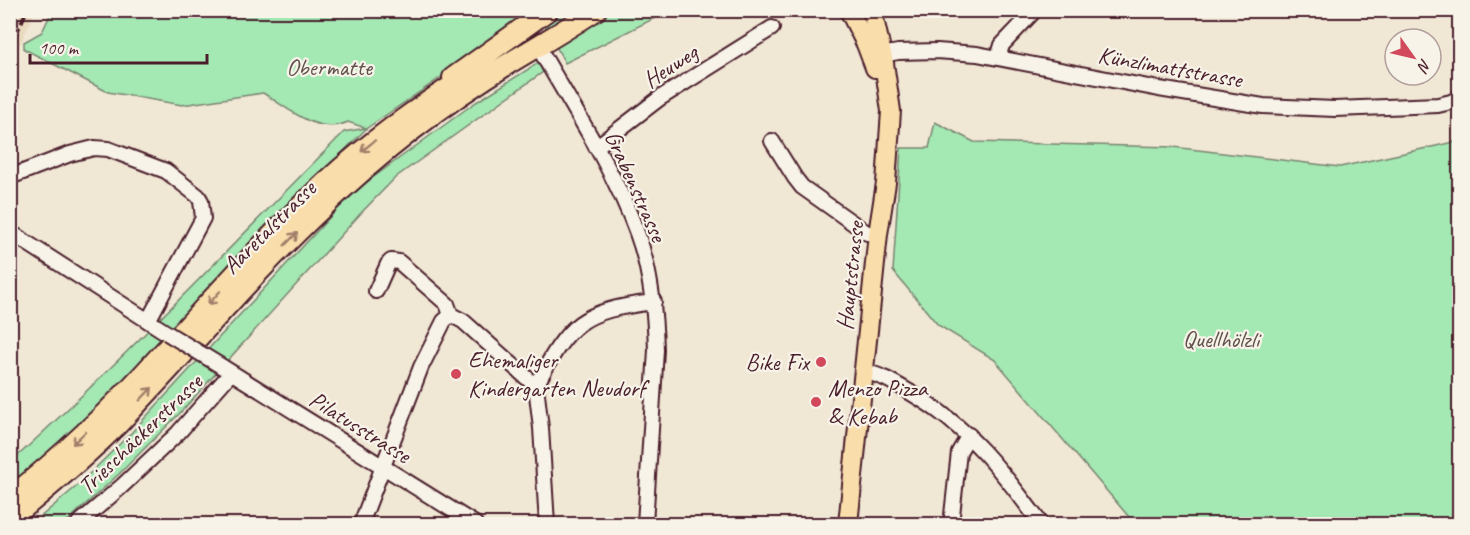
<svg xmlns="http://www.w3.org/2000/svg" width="1470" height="535" viewBox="0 0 1470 535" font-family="Caveat,sans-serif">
<rect width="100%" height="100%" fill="#f1e7d5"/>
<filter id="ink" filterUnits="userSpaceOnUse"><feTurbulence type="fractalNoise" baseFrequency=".0167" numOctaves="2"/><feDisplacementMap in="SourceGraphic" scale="12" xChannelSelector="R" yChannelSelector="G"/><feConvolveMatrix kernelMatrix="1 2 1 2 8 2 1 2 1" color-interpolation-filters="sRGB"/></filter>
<g filter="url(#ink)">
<!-- built -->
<path fill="#e9d9bf" d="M 11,10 L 35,11 L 11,65 L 10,11 Z"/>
<!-- green -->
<path fill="#a4e8b3" stroke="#77846f" stroke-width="1.5" d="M 52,11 L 663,11 L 657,17 L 565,63 L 539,15 L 509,31 L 367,128 L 241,252 L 180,324 L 109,399 L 11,489 L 11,462 C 126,357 234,243 344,132 L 366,128 L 348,122 C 317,136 288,108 263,93 L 182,105 L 108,92 L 24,49 L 24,42 L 42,32 Z
M 538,63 L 543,72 L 396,177 L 362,212 L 180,413 L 119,474 L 64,524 L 32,524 L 77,486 L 132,432 L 352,193 L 473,104 Z
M 935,122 L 974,142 L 1173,147 L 1340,167 L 1459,141 L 1459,524 L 1135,524 L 995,360 L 938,325 L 893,271 L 901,148 L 929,148 Z"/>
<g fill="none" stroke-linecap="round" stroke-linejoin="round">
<!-- minor-tunnel -->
<path stroke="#d0bfb3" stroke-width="14" stroke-dasharray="14 7" stroke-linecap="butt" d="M 521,10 L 542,53"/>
<!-- minor casing -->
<g stroke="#4a1f2b" stroke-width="18">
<path id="minor" d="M 543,55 C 576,113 614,170 637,233 C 651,271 655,310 656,350 L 645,524
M 882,55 L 898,52 L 937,51 L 977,54 L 1159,89 L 1263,106 L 1335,109 L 1438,105 L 1451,102 L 1460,97
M 998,58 L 1002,45 L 1035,10
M 772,141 L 795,178 L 802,187 L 867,233 L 878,234
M 596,147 L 660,98 L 772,28
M 10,177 L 70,154 L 94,148 L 108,149 L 166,171 L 198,196 L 201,201 L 203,218 L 148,321
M 10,232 L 167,333
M 376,291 L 388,264 L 391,261 L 399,262 L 447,304 L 451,315 L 463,321 L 536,386 L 541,428 L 547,524
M 221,366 L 475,524
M 865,372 C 882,375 896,384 911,393 C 968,426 1003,472 1041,524
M 536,386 C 569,322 581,311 654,302
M 78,524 L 122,486 L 178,433 L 231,373
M 361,524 L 421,367 L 444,321 L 451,315
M 951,524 L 959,452 L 969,435"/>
</g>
<!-- major casing -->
<g stroke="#4a1f2b" stroke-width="22">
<path id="major" d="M 849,10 L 866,44 L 875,68
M 848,524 L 878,234 L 886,183 L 891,111 L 884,63 L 872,10"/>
</g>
<!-- highway casing -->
<g stroke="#4a1f2b" stroke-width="24">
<path id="highway" d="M 453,78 L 548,10
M 10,498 C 64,455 113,408 159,357 C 214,298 267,237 326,182 C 371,141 416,108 468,76
M 10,519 C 48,488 85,457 119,423 C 187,352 250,276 321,209 C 383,149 453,96 526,53 C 550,39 573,25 596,10"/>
</g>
<!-- minor -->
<use href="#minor" stroke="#f7f3e8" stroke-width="14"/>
<!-- major -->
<use href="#major" stroke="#f9deab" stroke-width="18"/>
<!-- highway -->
<use href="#highway" stroke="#f9deab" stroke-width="20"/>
<!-- rail -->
<path stroke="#4a1f2b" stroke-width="4" stroke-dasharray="9 4.5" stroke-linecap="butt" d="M 10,47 L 27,10"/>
<!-- minor-bridge casing -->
<g stroke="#4a1f2b" stroke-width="18" stroke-linecap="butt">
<path id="minor-bridge" d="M 167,333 L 221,366"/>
</g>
<!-- minor-bridge -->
<use href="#minor-bridge" stroke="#f7f3e8" stroke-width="14"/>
</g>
<!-- one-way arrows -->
<defs><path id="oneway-shaft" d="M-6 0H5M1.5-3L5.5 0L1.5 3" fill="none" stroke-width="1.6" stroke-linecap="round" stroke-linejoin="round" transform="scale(1.5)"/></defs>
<g stroke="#a27e6b">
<use href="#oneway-shaft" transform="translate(368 146) rotate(141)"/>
<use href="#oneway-shaft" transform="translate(291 239) rotate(-45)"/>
<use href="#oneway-shaft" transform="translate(214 298) rotate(132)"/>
<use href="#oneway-shaft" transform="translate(146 394) rotate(-46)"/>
<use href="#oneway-shaft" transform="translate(79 438) rotate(136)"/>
</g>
</g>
<!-- markers -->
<g fill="#d1495b" stroke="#f7f3e8" stroke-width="2">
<circle cx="821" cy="362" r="6"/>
<circle cx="456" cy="374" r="6"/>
<circle cx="816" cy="402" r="6"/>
</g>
<g text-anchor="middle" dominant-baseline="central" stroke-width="4.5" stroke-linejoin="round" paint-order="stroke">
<!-- street labels -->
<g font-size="24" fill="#4a1f2b" stroke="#f7f3e8">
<text transform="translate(670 66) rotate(-33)">Heuweg</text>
<text transform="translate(1170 67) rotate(10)">Künzlimattstrasse</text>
<text transform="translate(636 186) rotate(66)">Grabenstrasse</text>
<text transform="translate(269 227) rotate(-45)">Aaretalstrasse</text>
<text transform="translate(850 276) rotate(-84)">Hauptstrasse</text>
<text transform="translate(360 427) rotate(32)">Pilatusstrasse</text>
<text transform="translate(140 434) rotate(-44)">Trieschäckerstrasse</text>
</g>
<!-- park labels -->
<g font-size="24" fill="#60514d" stroke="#f7f3e8">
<text x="329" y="67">Obermatte</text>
<text x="1221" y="339">Quellhölzli</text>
</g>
<!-- poi labels -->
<g font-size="24" fill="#4a1f2b" stroke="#f7f3e8" text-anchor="start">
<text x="468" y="360">Ehemaliger<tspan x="468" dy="28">Kindergarten Neudorf</tspan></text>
<text x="809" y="362" text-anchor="end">Bike Fix</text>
<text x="828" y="388">Menzo Pizza<tspan x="828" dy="28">&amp; Kebab</tspan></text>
</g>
</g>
<!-- margin -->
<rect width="1470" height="535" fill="none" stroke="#f7f3e8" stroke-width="36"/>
<rect x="18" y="18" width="1434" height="499" fill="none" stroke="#4a1f2b" stroke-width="2" filter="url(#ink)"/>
<!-- north arrow -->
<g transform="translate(1413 57) rotate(124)"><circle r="28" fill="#f7f3e8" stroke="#b29e9c" stroke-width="1.5"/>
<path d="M0-4.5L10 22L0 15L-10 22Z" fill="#d1495b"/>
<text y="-9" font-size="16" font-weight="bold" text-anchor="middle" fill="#4a1f2b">N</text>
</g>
<!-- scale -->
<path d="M30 54v9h177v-9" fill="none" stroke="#4a1f2b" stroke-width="3"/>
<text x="39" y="54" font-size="18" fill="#4a1f2b" stroke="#f7f3e8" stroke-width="4.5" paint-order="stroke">100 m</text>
</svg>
